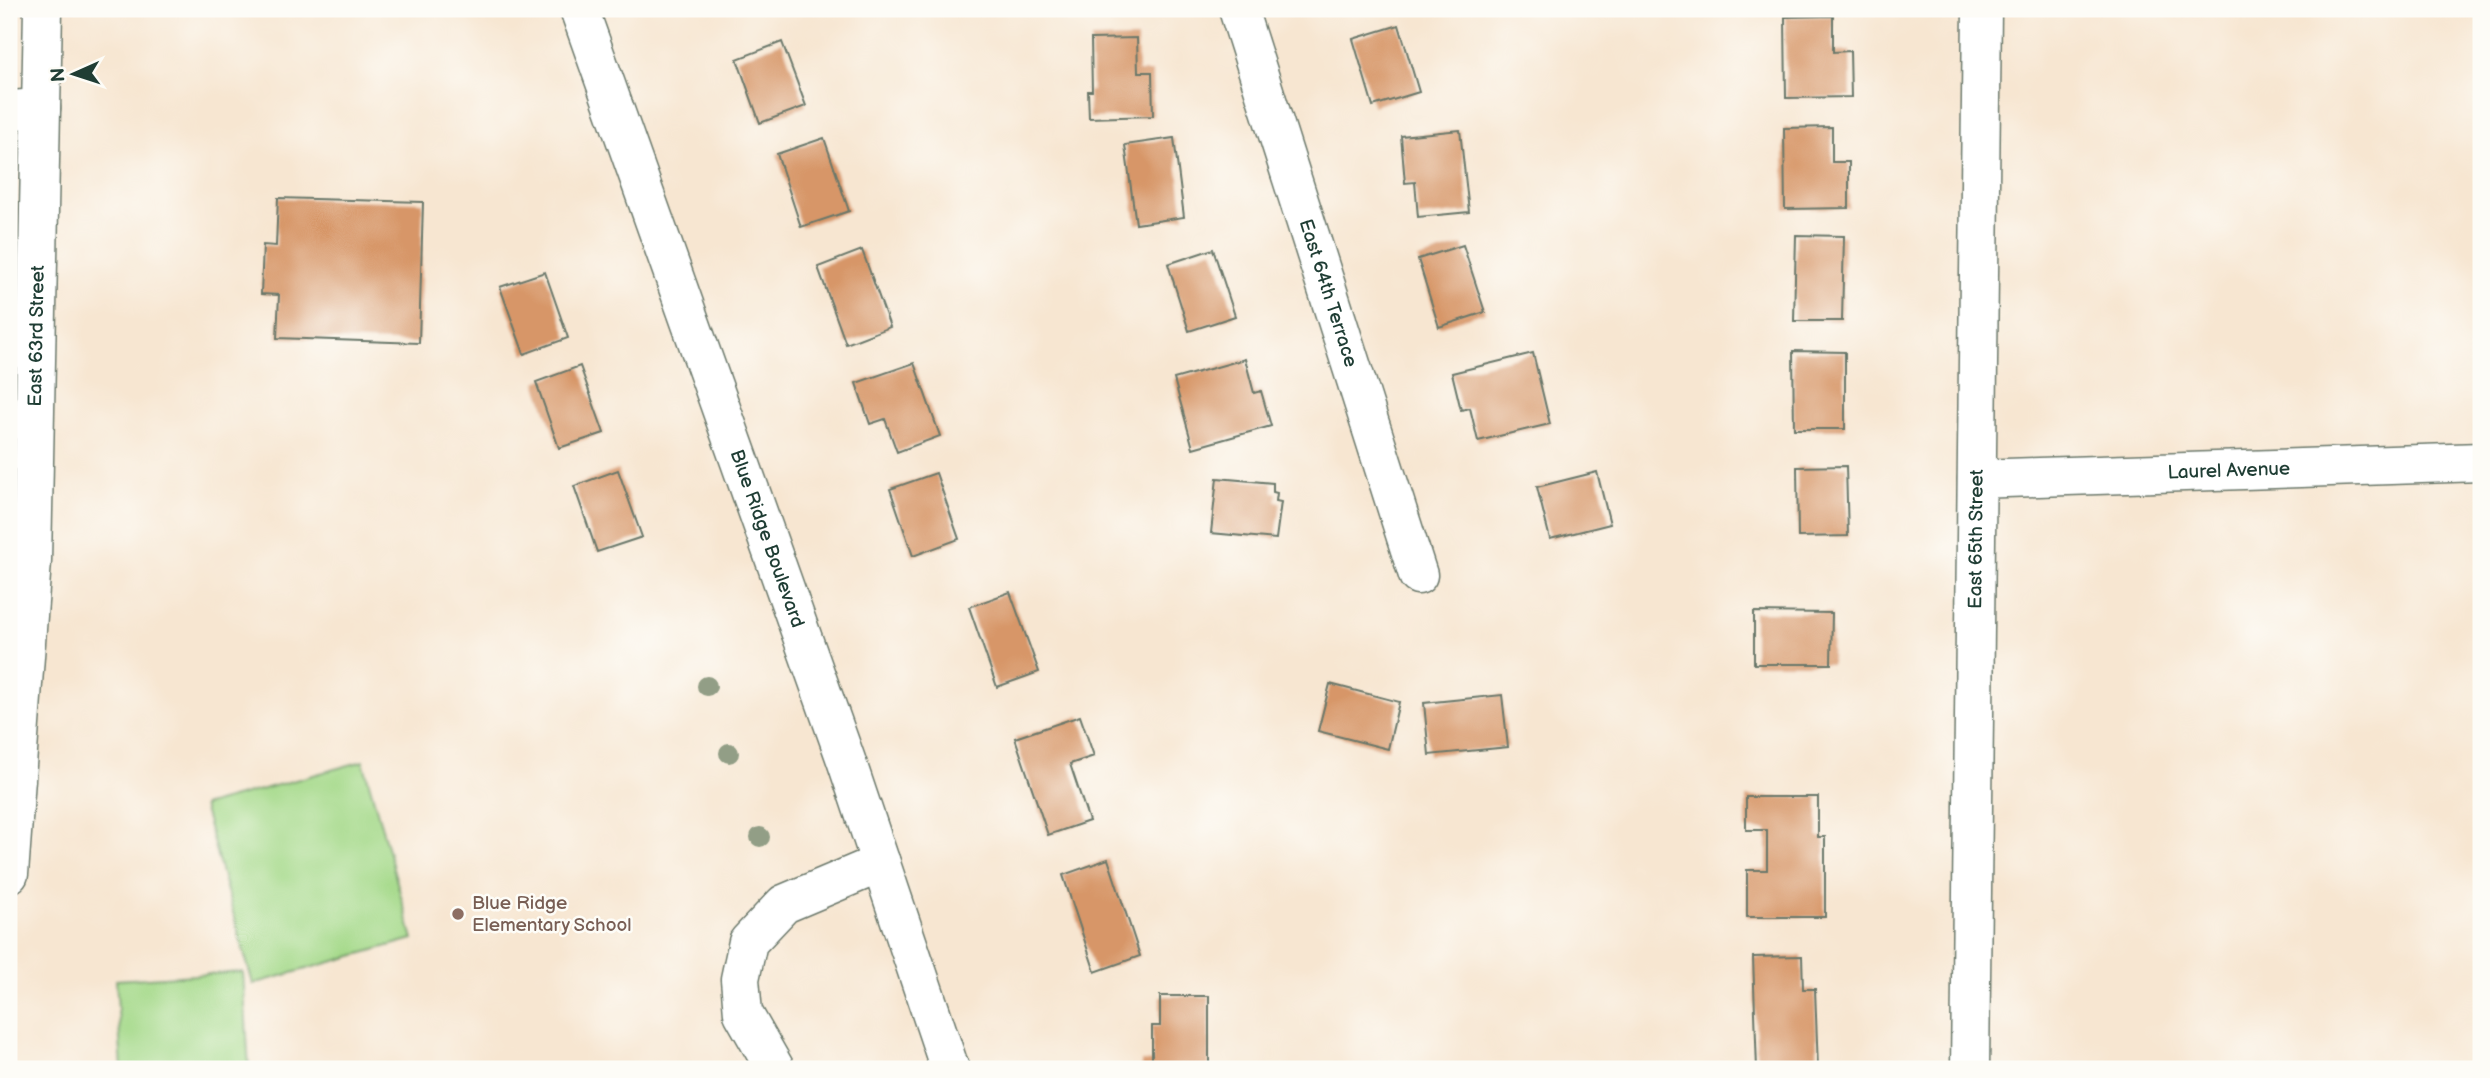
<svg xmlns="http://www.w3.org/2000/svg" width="2490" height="1078" viewBox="0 0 2490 1078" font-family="'Balsamiq Sans',sans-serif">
<rect width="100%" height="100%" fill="#fdfcf7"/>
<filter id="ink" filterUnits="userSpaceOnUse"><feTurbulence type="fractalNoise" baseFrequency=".0143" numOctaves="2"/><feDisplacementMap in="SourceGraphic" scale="14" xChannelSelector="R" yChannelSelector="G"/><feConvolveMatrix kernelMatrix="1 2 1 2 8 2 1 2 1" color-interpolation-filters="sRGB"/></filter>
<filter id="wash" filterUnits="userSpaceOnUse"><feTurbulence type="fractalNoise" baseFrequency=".00686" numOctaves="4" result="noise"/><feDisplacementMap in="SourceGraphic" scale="28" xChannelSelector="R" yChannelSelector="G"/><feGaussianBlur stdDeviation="1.57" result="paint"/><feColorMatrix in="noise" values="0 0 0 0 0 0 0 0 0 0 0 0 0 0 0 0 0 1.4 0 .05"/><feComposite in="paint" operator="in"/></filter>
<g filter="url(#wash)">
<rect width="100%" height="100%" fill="#f7e6d1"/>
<!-- green -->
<path fill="#a4d989" stroke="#628b5e" stroke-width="2" d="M 363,761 L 413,939 L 253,984 L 203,806 Z
M 243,972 L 249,1069 L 122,1069 L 116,980 Z"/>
<g id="blocks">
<!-- building -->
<path fill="#d79668" d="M 1833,16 L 1833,52 L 1850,51 L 1851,97 L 1786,98 L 1785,17 Z
M 1399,25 L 1419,92 L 1373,106 L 1353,39 Z
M 1137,38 L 1138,72 L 1152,72 L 1153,116 L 1089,118 L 1088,91 L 1092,91 L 1091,39 Z
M 782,42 L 806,106 L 760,123 L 737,59 Z
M 1832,127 L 1832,162 L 1849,162 L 1849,208 L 1785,209 L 1784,128 Z
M 1460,130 L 1469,212 L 1418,217 L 1415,182 L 1405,183 L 1401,136 Z
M 824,138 L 849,211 L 801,227 L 777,154 Z
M 1174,138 L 1184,217 L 1136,224 L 1125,145 Z
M 278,198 L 423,202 L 419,343 L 277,338 L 279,295 L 261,294 L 263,245 L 276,246 Z
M 1796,235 L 1844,236 L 1842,321 L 1794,321 Z
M 1463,245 L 1485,312 L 1439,327 L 1418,259 Z
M 1213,249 L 1235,316 L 1189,331 L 1168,264 Z
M 862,250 L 890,327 L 846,344 L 818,267 Z
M 545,272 L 568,338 L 524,354 L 500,287 Z
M 1793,351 L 1845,352 L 1845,429 L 1794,429 Z
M 1533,353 L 1550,424 L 1478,441 L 1470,408 L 1461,410 L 1452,373 Z
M 1245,359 L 1254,393 L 1261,391 L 1271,426 L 1193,448 L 1174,379 Z
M 914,363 L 940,436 L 897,452 L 885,419 L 870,424 L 856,383 Z
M 580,366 L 604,433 L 559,448 L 536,382 Z
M 1846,466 L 1848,536 L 1798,537 L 1797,467 Z
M 618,470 L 642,537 L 597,552 L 574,486 Z
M 1597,472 L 1610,524 L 1550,539 L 1537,487 Z
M 936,473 L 959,539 L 913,556 L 890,489 Z
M 1217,478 L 1273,483 L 1273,492 L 1277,493 L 1276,501 L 1281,502 L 1276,539 L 1211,533 Z
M 1010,592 L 1039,672 L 997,687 L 969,607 Z
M 1754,612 L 1832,613 L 1831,664 L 1754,664 Z
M 1330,684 L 1399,702 L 1388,749 L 1318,731 Z
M 1502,695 L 1508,747 L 1429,755 L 1424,703 Z
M 1080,716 L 1094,756 L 1070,764 L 1089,821 L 1048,835 L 1015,738 Z
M 1746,797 L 1818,797 L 1818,837 L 1825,837 L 1825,917 L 1747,917 L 1747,870 L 1767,870 L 1767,830 L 1746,830 Z
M 1108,859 L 1140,956 L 1095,972 L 1063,875 Z
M 1802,956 L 1803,989 L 1815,989 L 1818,1069 L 1757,1069 L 1753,957 Z
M 1160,996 L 1209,996 L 1209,1069 L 1141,1069 L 1141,1061 L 1152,1062 L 1152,1026 L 1160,1026 Z"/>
</g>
</g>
<g filter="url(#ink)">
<use href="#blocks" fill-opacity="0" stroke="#6b786b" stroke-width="2"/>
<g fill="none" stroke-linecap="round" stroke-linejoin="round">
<!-- minor casing -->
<g stroke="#6b786b" stroke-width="41">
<g id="minor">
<path id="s1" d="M 579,9 L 846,760 L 950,1069"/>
<path id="s2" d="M 1238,9 L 1418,575"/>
<path d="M 9,110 L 41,108"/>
<path id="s3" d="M 1977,479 L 2481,462"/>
<path d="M 775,1069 L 743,1013 L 740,979 L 748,942 L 784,904 L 881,863"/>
<path id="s4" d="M 1970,1069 L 1982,9"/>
</g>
</g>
<!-- major casing -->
<g stroke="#6b786b" stroke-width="41">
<g id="major">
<path id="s5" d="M 9,874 L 32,561 L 43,9"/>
</g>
</g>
<!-- minor -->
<use href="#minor" stroke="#fff" stroke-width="38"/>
<!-- major -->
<use href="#major" stroke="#fff" stroke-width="38"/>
</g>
<!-- trees -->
<g fill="#929e86">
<circle cx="707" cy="686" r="10"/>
<circle cx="729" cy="753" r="10"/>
<circle cx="760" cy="837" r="10"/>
</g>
</g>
<!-- markers -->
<circle fill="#8d6e63" stroke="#fdfcf7" stroke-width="2.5" cx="458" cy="914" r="7"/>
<g text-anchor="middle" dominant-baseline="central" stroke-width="5" stroke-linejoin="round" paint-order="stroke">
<!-- street labels -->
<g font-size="19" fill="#1f3d34" stroke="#fdfcf7">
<text stroke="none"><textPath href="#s2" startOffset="298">East 64th Terrace</textPath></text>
<text stroke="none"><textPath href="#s5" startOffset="539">East 63rd Street</textPath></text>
<text stroke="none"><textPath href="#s3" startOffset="252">Laurel Avenue</textPath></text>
<text stroke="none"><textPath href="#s1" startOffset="562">Blue Ridge Boulevard</textPath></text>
<text stroke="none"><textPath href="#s4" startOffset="530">East 65th Street</textPath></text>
</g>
<!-- education labels -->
<g font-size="19" fill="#785e54" stroke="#fdfcf7" text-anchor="start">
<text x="472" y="903">Blue Ridge<tspan x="472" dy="22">Elementary School</tspan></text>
</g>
</g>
<!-- margin -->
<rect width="2490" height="1078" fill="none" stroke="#fdfcf7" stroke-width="35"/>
<!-- north arrow -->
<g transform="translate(74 74) rotate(267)" stroke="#fdfcf7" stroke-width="5" paint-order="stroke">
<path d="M0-5L12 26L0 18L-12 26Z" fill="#1f3d34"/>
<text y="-10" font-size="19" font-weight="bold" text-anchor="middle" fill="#1f3d34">N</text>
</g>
</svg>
